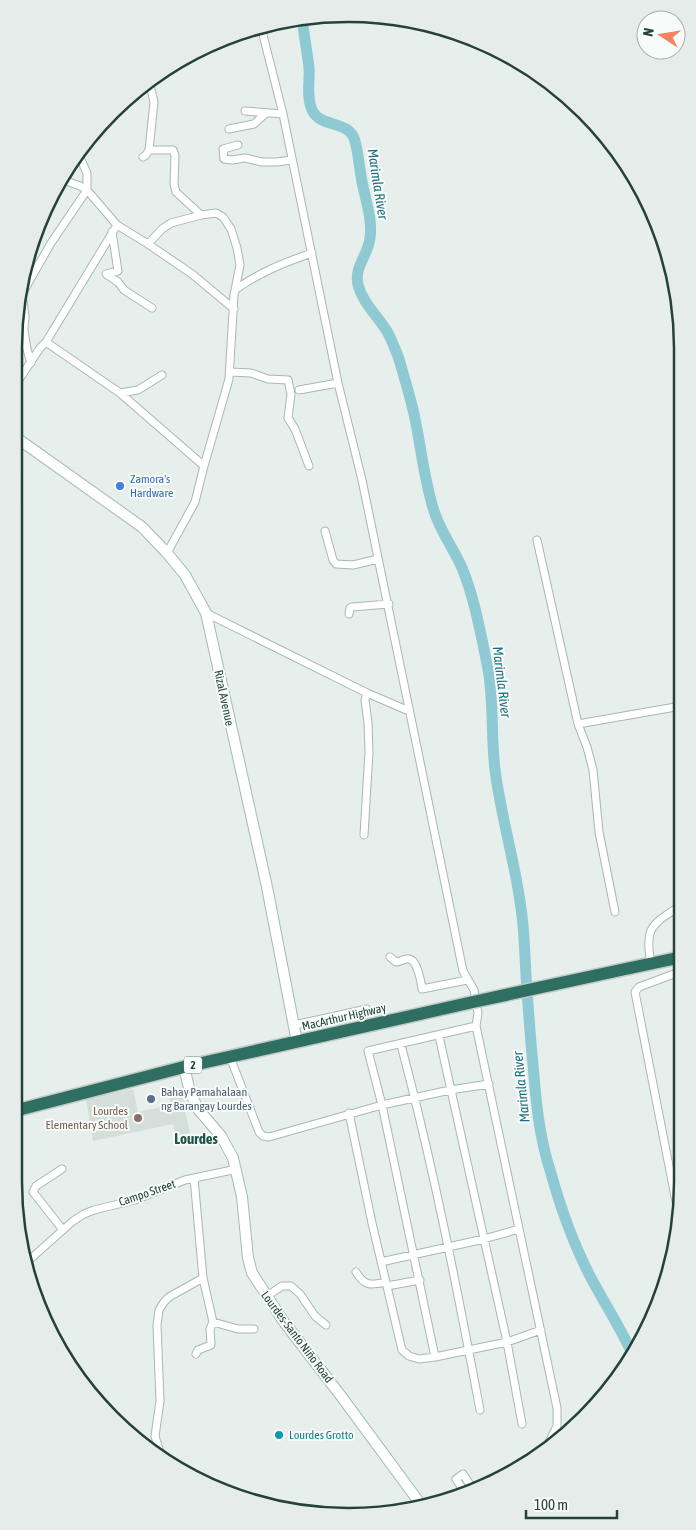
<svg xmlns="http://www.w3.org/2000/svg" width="696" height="1530" viewBox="0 0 696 1530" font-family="'Asap Condensed',sans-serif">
<rect width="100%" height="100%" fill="#e6efeb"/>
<!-- built -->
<path fill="#d4dfda" d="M 133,1089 L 138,1112 L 171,1105 L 169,1098 L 182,1096 L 190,1133 L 176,1136 L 173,1124 L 93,1141 L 86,1099 Z"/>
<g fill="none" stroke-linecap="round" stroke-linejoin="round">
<!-- river -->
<path stroke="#8ec9d4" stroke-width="11" d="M 302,18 C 304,35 307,51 309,68 C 310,81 306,97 312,110 C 321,129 349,119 355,141 C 358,152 359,164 361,176 C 364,196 373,218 370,238 C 368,256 354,266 358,285 C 363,304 379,317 388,333 C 392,341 396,351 399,359 C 404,377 410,396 414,414 C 421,446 424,480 434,511 C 440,531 454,549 462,568 C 474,596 481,635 487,664 C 495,702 490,740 496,777 C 504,831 521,884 524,938 C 526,981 529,1023 533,1065 C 536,1101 539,1136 550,1170 C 560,1206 573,1243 590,1276 C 603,1301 619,1325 631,1351"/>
<!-- street casing -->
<g stroke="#a8b8b2" stroke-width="9">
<path id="street" d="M 261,27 L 283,114 L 338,383 L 362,480 L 463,971 L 474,990 L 478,1013 L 476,1026 L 557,1408 L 557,1426 L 549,1442
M 245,111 L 283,114
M 229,129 L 254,124 L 265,114
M 238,145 L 223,149 L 224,159 L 232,160 L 245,158 L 262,162 L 277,162 L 291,160
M 149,150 L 173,150 L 175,155 L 174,184 L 176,192 L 201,215
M 143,157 L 146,155 L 149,150 L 154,102 L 149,81
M 61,179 L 80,186 L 87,190 L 117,225 L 148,244 L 192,274 L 234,309
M 117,225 L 46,342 L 120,393 L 204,466
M 112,232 L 118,271 L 106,274 L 118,282 L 124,290 L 152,308
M 148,244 L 162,229 L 171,223 L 201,215 L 216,213 L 223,217 L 231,229 L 237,248 L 240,265 L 234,295 L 229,379 L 204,466 L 195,502 L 167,553
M 236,289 C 261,272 283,263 312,253
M 31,363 L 27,349 L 24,330 L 25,316 L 22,294 L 51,243 L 87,190 L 87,173 L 78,153
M 231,372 L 251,373 L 268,379 L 288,380 L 291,394 L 288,418 L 295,429 L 309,466
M 14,387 L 40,348 L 46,342
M 299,390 L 338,383
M 120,393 L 138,390 L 162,375
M 325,531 L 333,560 L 336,564 L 353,565 L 378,559
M 537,540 L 578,724 L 587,747 L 593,770 L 599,832 L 615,912
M 206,613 L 367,693 L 409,711
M 349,614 L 350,608 L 352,607 L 389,604
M 578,724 L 681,706
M 364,835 L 369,752 L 368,723 L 365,700 L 367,693
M 390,957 L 396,962 C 400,962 403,959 407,959 C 417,957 421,982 422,989 L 467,980
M 651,964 C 644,926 652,925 681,905
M 294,1025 L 367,1009
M 439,1036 L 507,1342 L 522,1424
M 401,1045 C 433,1165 457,1288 480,1410
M 230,1057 L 259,1132 L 263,1136 L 269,1137 L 382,1105 L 450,1090 L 489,1084
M 349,1113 L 372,1223 L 402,1350 L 409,1356 L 419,1359 L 435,1357 L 507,1342 L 541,1330
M 62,1169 L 36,1186 L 33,1192 L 63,1230
M 194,1178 L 203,1278 L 213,1322 L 238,1329 L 254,1329
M 679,1217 L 635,992 L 639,987 L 682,971
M 27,1262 L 73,1221 L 84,1214 L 94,1210 L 135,1200 L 185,1180 L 237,1169
M 381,1262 L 484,1239 L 519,1229
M 356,1272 C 365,1287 371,1285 386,1282
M 387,1286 L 420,1280
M 267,1296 L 282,1286 L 291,1286 L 300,1294 L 315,1316 L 326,1325
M 196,1354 L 198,1350 L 211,1345 L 210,1329 L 213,1322
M 435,1357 L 382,1105 L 368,1051 L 476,1026
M 161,1455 L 155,1436 L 160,1401 L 157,1325 L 159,1310 L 164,1302 L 169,1297 L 203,1278
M 464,1491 L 456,1479 L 463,1474 L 472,1488"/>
</g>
<!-- secondary casing -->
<g stroke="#a4bbb3" stroke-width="12">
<path id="secondary" d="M 14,436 L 142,527 L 167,553 L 185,575 L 206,613 L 267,887 L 297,1042
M 184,1067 L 190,1092 L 198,1109 L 221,1136 L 233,1158 L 242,1197 L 248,1258 L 252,1273 L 284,1322 L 341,1396 L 422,1506"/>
</g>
<!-- highway casing -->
<g stroke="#c2cac8" stroke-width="15">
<path id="highway" d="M 630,968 L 682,957
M 14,1111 L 184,1067 L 473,1002"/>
</g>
<!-- street -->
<use href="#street" stroke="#fff" stroke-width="7"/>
<!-- secondary -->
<use href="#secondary" stroke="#fff" stroke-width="10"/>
<!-- highway -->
<use href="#highway" stroke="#2f6f62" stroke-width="12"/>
<!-- highway-bridge casing -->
<g stroke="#c2cac8" stroke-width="15" stroke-linecap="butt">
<path id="highway-bridge" d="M 473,1002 L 630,968"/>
</g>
<!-- highway-bridge -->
<use href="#highway-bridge" stroke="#2f6f62" stroke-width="12"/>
</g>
<!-- markers -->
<circle fill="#3f7fe0" stroke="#f7fbf9" stroke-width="2" cx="120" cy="486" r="5"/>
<circle fill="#5c6f8a" stroke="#f7fbf9" stroke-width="2" cx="151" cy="1099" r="5"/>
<circle fill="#8d6e63" stroke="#f7fbf9" stroke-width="2" cx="138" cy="1118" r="5"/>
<circle fill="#0f9aa8" stroke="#f7fbf9" stroke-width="2" cx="279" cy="1435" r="5"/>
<g text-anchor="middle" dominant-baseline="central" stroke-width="4" stroke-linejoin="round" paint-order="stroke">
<!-- shield labels -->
<rect fill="#f7fbf9" stroke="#637a73" stroke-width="1" x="184" y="1056.5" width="18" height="17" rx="4"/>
<g font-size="11" font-weight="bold" fill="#24423a">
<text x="193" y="1065">2</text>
</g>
<!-- shop labels -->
<g font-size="12" fill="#366cbe" stroke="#f7fbf9" text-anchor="start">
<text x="130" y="479">Zamora's<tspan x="130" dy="14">Hardware</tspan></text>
</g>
<!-- street labels -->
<g font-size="12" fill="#24423a" stroke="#f7fbf9">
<text transform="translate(224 698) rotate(78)">Rizal Avenue</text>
<text transform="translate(344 1017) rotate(-13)">MacArthur Highway</text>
<text transform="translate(147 1193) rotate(-19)">Campo Street</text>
<text transform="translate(297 1337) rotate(53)">Lourdes-Santo Niño Road</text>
</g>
<!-- service labels -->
<g font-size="12" fill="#4e5e75" stroke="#f7fbf9" text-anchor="start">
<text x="161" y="1092">Bahay Pamahalaan<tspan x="161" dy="14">ng Barangay Lourdes</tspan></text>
</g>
<!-- education labels -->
<g font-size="12" fill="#785e54" stroke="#f7fbf9" text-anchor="end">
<text x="128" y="1111">Lourdes<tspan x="128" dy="14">Elementary School</tspan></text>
</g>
<!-- culture labels -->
<g font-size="12" fill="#0d838f" stroke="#f7fbf9" text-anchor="start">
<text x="289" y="1435">Lourdes Grotto</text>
</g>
<!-- water labels -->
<g font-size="14" font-style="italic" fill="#1c6f80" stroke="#f7fbf9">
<text transform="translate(378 184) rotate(81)">Marimla River</text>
<text transform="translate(502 682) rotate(83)">Marimla River</text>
<text transform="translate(521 1087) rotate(-96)">Marimla River</text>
</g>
<!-- quarter labels -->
<g font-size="15" font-weight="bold" fill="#1f5548" stroke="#f7fbf9">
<text x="196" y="1138">Lourdes</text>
</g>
</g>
<!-- crop -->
<path d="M0 0H696V1530H0ZM348 22H348A326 326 0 0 1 674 348V1182A326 326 0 0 1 348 1508H348A326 326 0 0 1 22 1182V348A326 326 0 0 1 348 22Z" fill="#e6ecea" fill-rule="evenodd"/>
<path fill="none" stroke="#24423a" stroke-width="2.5" d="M348 22H348A326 326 0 0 1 674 348V1182A326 326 0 0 1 348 1508H348A326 326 0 0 1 22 1182V348A326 326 0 0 1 348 22Z"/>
<!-- north arrow -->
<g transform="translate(661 35) rotate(282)"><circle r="24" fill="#f7fbf9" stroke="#a3b1ad"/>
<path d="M0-4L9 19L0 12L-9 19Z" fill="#f4845f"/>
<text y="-8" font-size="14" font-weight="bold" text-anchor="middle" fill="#24423a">N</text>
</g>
<!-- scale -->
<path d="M526 1510v8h91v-8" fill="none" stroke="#24423a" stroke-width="2.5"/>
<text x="534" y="1510" font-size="15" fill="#24423a" stroke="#f7fbf9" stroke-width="4" paint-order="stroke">100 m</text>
</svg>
